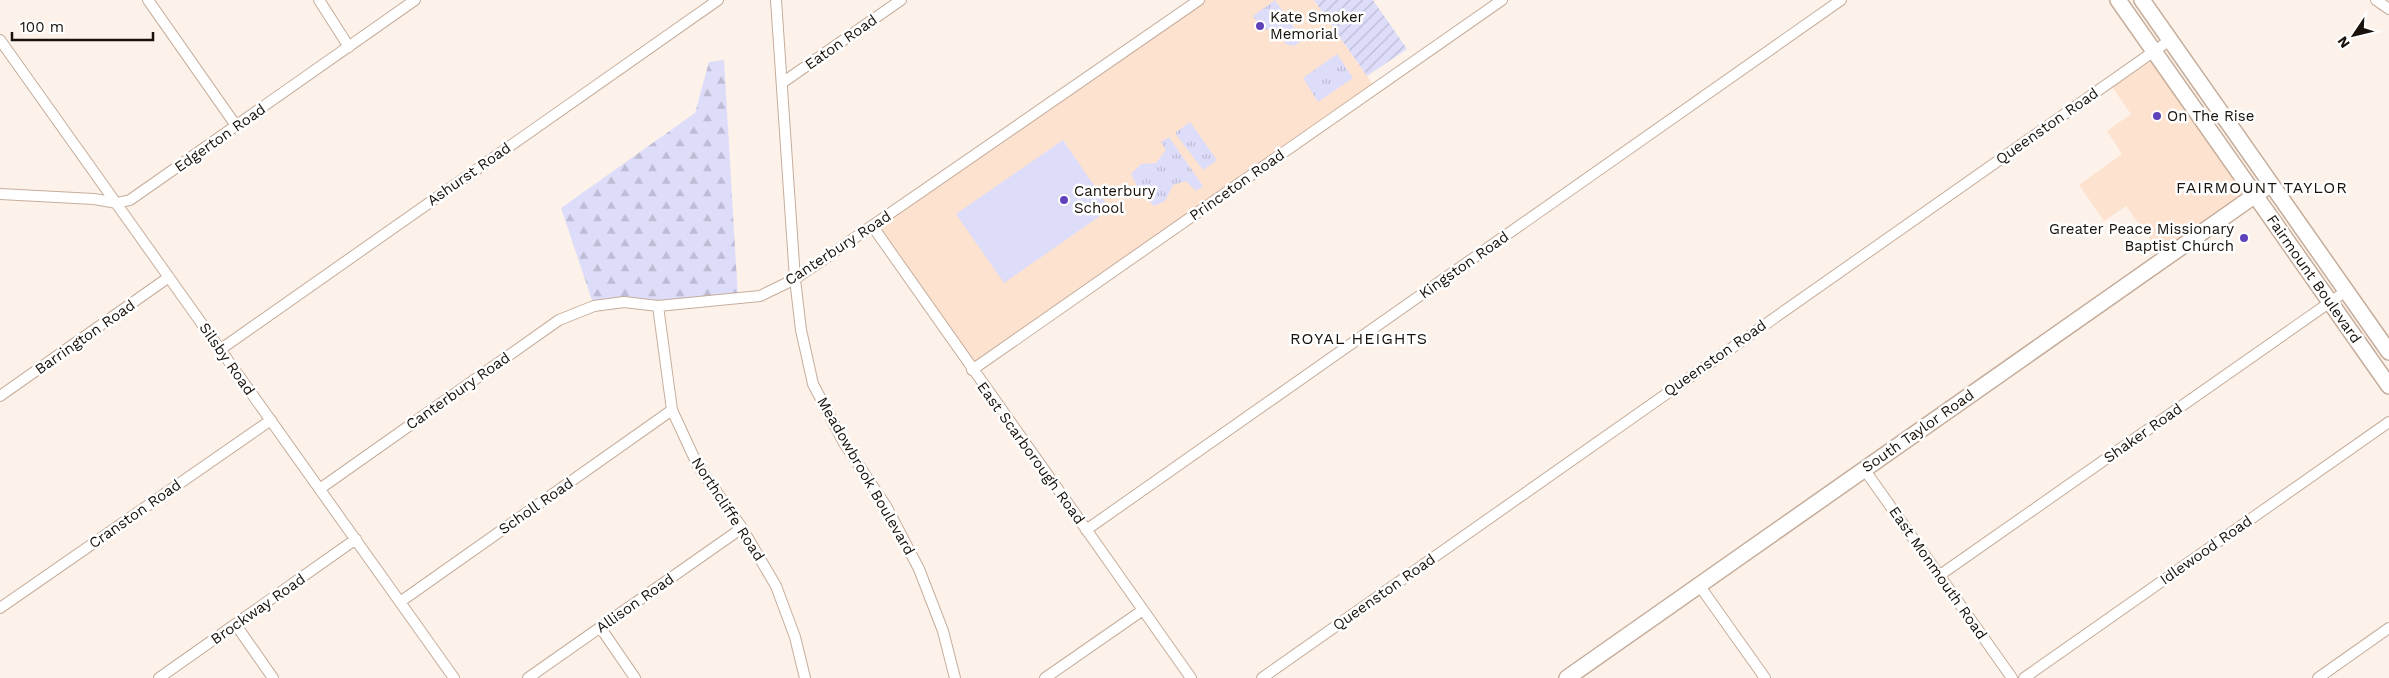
<svg xmlns="http://www.w3.org/2000/svg" width="2389" height="678" viewBox="0 0 2389 678" font-family="'Work Sans',sans-serif">
<defs>
<pattern id="forest-firs" width="22" height="20" patternUnits="userSpaceOnUse" patternTransform="scale(1.25)"><rect width="22" height="20" fill="#dddcf9"/><path d="M5 1l3.5 6h-7zM16 11l3.5 6h-7z" fill="#bdbcd4"/></pattern>
<pattern id="park-tufts" width="24" height="20" patternUnits="userSpaceOnUse" patternTransform="scale(1.25)"><rect width="24" height="20" fill="#dddcf9"/><path d="M3 7l-1-3M5 7V3M7 7l1-3M15 17l-1-3M17 17v-4M19 17l1-3" fill="none" stroke="#bdbcd4"/></pattern>
<pattern id="garden-furrows" width="10" height="10" patternUnits="userSpaceOnUse" patternTransform="scale(1.25)"><rect width="10" height="10" fill="#dddcf9"/><path d="M-1 1l2-2M0 10L10 0M9 11l2-2" fill="none" stroke="#bdbcd4"/></pattern>
</defs>
<rect width="100%" height="100%" fill="#fdf2ea"/>
<!-- built -->
<path fill="#fde2cf" d="M 1199,0 L 1314,0 L 1376,89 L 972,370 L 873,227 Z
M 2152,61 L 2245,193 L 2160,253 L 2126,206 L 2104,221 L 2079,185 L 2122,154 L 2107,131 L 2131,114 L 2112,87 Z"/>
<!-- forest -->
<path fill="url(#forest-firs)" d="M 724,60 L 738,298 L 594,306 L 561,208 L 695,113 L 709,62 Z"/>
<!-- park -->
<path fill="url(#park-tufts)" d="M 1275,0 L 1303,40 L 1294,46 L 1286,44 L 1275,29 L 1263,30 L 1253,16 Z
M 1337,54 L 1353,78 L 1318,102 L 1303,78 Z
M 1190,122 L 1217,160 L 1203,170 L 1175,133 Z
M 1169,137 L 1203,186 L 1196,191 L 1186,181 L 1173,185 L 1165,201 L 1154,206 L 1140,192 L 1131,174 L 1141,164 L 1156,163 L 1166,150 L 1161,142 Z"/>
<!-- garden -->
<path fill="url(#garden-furrows)" d="M 1314,0 L 1373,0 L 1407,49 L 1367,76 Z"/>
<!-- pitch -->
<path fill="#dddcf9" d="M 1063,140 L 1110,209 L 1004,283 L 956,214 Z"/>
<g fill="none" stroke-linecap="round" stroke-linejoin="round">
<!-- street casing -->
<g stroke="#c6ad9b" stroke-width="12">
<path id="street" d="M 148,0 L 237,127
M 319,0 L 349,47
M 776,0 L 795,279 L 801,330 L 813,384 L 844,443 L 886,506 L 919,569 L 943,631 L 955,678
M 2376,0 L 2389,9
M 0,40 L 454,678
M 782,83 L 901,0
M 0,194 L 94,199 L 117,203 L 130,200 L 415,0
M 873,227 L 1191,678
M 658,306 L 672,410 L 697,464 L 742,528 L 776,586 L 795,637 L 805,678
M 221,349 L 718,0
M 972,370 L 1502,0
M 0,396 L 169,277
M 1864,469 L 2012,678
M 321,488 L 559,320 L 594,306 L 624,302 L 658,306 L 760,296 L 795,279 L 1199,0
M 1086,530 L 1841,0
M 1940,575 L 2346,291
M 1699,585 L 1765,678
M 400,602 L 672,410
M 0,608 L 271,420
M 236,625 L 273,678
M 600,627 L 635,678
M 159,678 L 356,539
M 528,678 L 742,528
M 1045,678 L 1143,610
M 1262,678 L 2170,40
M 2024,678 L 2389,422
M 2318,678 L 2389,628"/>
</g>
<!-- secondary casing -->
<g stroke="#c6ad9b" stroke-width="18">
<path id="secondary" d="M 2118,0 L 2389,386
M 2142,0 L 2389,352
M 1567,678 L 2271,184"/>
</g>
<!-- street -->
<use href="#street" stroke="#fff" stroke-width="10"/>
<!-- secondary -->
<use href="#secondary" stroke="#fff" stroke-width="15"/>
</g>
<!-- markers -->
<g fill="#5e42ba" stroke="#fff" stroke-width="2">
<circle cx="1260" cy="26" r="5"/>
<circle cx="2157" cy="116" r="5"/>
<circle cx="1064" cy="200" r="5"/>
<circle cx="2244" cy="238" r="5"/>
</g>
<g text-anchor="middle" dominant-baseline="central" stroke-width="5" stroke-linejoin="round" paint-order="stroke">
<!-- poi labels -->
<g font-size="15" fill="#19110a" stroke="#fff" text-anchor="start">
<text x="1270" y="17">Kate Smoker<tspan x="1270" dy="17">Memorial</tspan></text>
<text x="2167" y="116">On The Rise</text>
<text x="1074" y="191">Canterbury<tspan x="1074" dy="17">School</tspan></text>
<text x="2234" y="229" text-anchor="end">Greater Peace Missionary<tspan x="2234" dy="17">Baptist Church</tspan></text>
</g>
<!-- street labels -->
<g font-size="15" fill="#19110a" stroke="#fff">
<text transform="translate(841 42) rotate(-35)">Eaton Road</text>
<text transform="translate(2047 126) rotate(-35)">Queenston Road</text>
<text transform="translate(220 138) rotate(-35)">Edgerton Road</text>
<text transform="translate(469 174) rotate(-35)">Ashurst Road</text>
<text transform="translate(1237 185) rotate(-35)">Princeton Road</text>
<text transform="translate(838 248) rotate(-33)">Canterbury Road</text>
<text transform="translate(1464 265) rotate(-35)">Kingston Road</text>
<text transform="translate(2314 279) rotate(55)">Fairmount Boulevard</text>
<text transform="translate(85 337) rotate(-35)">Barrington Road</text>
<text transform="translate(1715 358) rotate(-35)">Queenston Road</text>
<text transform="translate(227 359) rotate(55)">Silsby Road</text>
<text transform="translate(458 391) rotate(-35)">Canterbury Road</text>
<text transform="translate(1918 431) rotate(-35)">South Taylor Road</text>
<text transform="translate(2143 433) rotate(-35)">Shaker Road</text>
<text transform="translate(1031 453) rotate(54)">East Scarborough Road</text>
<text transform="translate(866 476) rotate(60)">Meadowbrook Boulevard</text>
<text transform="translate(536 506) rotate(-35)">Scholl Road</text>
<text transform="translate(728 509) rotate(57)">Northcliffe Road</text>
<text transform="translate(135 514) rotate(-35)">Cranston Road</text>
<text transform="translate(2206 550) rotate(-35)">Idlewood Road</text>
<text transform="translate(1938 573) rotate(55)">East Monmouth Road</text>
<text transform="translate(1384 592) rotate(-35)">Queenston Road</text>
<text transform="translate(635 603) rotate(-35)">Allison Road</text>
<text transform="translate(258 609) rotate(-35)">Brockway Road</text>
</g>
<!-- neighbourhood labels -->
<g font-size="16" letter-spacing="1" fill="#19110a" stroke="#fff">
<text x="2262" y="187">FAIRMOUNT TAYLOR</text>
<text x="1359" y="338">ROYAL HEIGHTS</text>
</g>
</g>
<!-- north arrow -->
<g transform="translate(2354 35) rotate(235)" stroke="#ffffff" stroke-width="4" paint-order="stroke">
<path d="M0-4L9 19L0 12L-9 19Z" fill="#19110a"/>
<text y="-8" font-size="14" font-weight="bold" text-anchor="middle" fill="#19110a">N</text>
</g>
<!-- scale -->
<path d="M12 32v8h141v-8" fill="none" stroke="#19110a" stroke-width="2.5"/>
<text x="20" y="32" font-size="15" fill="#19110a" stroke="#ffffff" stroke-width="4" paint-order="stroke">100 m</text>
</svg>
